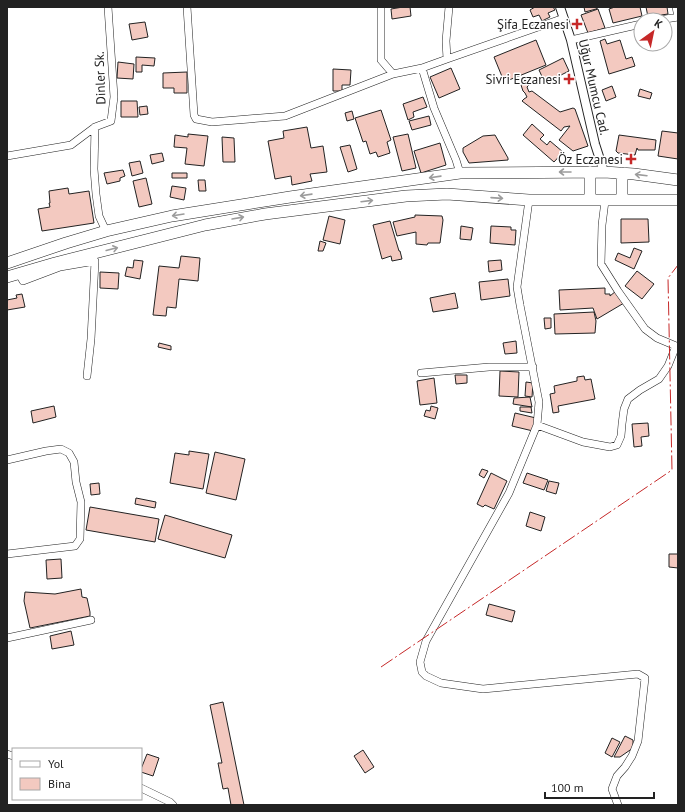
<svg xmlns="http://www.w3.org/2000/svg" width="685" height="812" viewBox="0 0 685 812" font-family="'PT Sans',sans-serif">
<rect width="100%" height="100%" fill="#fff"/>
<!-- building -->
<path fill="#f3c9c0" stroke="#222" d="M 403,7 L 410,7 L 411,16 L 392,19 L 391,9 Z
M 535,7 L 553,7 L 555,10 L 548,13 L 550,17 L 542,21 L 539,15 L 533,17 L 530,10 Z
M 584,7 L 599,7 L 596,9 L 585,12 Z
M 615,7 L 640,7 L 642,16 L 613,23 L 609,9 Z
M 646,7 L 667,7 L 668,14 L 648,17 Z
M 598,9 L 605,28 L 588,33 L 581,15 Z
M 145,22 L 148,37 L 132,40 L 129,24 Z
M 605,39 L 607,44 L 620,40 L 626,59 L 632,57 L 635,66 L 609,74 L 600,41 Z
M 536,40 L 546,65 L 509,80 L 508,76 L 503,79 L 494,57 Z
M 136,57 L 155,58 L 154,66 L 142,65 L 142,72 L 136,72 Z
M 563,58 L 569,71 L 545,83 L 539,70 Z
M 118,62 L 134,64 L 133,79 L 117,78 Z
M 451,68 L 460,89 L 439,98 L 430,77 Z
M 333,69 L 351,70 L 350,85 L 342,85 L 342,91 L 333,91 Z
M 187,72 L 187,93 L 174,93 L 174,88 L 163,88 L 163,73 Z
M 525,80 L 530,84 L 527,87 L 529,92 L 532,91 L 560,112 L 573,108 L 575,109 L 588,146 L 573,151 L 559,140 L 570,126 L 564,127 L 561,131 L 522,101 L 524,99 L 527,97 L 525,93 L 523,91 L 521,85 Z
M 612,86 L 616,97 L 606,101 L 602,90 Z
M 640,89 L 652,93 L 650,99 L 638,96 Z
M 423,97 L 427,107 L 413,112 L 414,117 L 408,120 L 403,104 Z
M 121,101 L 137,101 L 138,117 L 121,117 Z
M 147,106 L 148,114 L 140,115 L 139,107 Z
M 381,110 L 391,140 L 387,142 L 390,153 L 378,157 L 376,152 L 370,154 L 366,141 L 363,142 L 355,118 Z
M 352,111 L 354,119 L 347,121 L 345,113 Z
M 429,116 L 431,125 L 412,130 L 409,121 Z
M 532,124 L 544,135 L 540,139 L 547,145 L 550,141 L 563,152 L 554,162 L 523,135 Z
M 307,127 L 311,148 L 323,146 L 327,172 L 310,174 L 312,181 L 292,185 L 291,176 L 275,179 L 268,141 L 284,138 L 283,131 Z
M 662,131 L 678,133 L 678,159 L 658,156 Z
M 188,134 L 208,136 L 204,166 L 185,164 L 187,148 L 174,147 L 175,135 L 188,137 Z
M 408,134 L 416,168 L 402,171 L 393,137 Z
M 495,135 L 508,158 L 508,160 L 469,163 L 463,152 L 463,148 L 483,136 Z
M 619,135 L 656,140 L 655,150 L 638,150 L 637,148 L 635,155 L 618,153 L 616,151 Z
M 222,137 L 234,138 L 235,162 L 223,162 Z
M 440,143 L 446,165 L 421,173 L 414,151 Z
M 350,145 L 357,169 L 348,172 L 340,147 Z
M 162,153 L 164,161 L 152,164 L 150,155 Z
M 140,161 L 143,173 L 132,176 L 129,163 Z
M 123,170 L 125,176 L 120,178 L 120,181 L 107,184 L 104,173 Z
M 172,173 L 187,173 L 187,178 L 172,178 Z
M 146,178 L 152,204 L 139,207 L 133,181 Z
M 198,180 L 205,180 L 206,191 L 199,191 Z
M 172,186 L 186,188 L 184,200 L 170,197 Z
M 68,188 L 69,194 L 89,191 L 94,223 L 42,231 L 38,209 L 50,207 L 49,203 L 50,203 L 49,191 Z
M 415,215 L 442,216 L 443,220 L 440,243 L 428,243 L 427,245 L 416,244 L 416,232 L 397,236 L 393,222 L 415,217 Z
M 329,216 L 345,220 L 340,244 L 323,240 Z
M 621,219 L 648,219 L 649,242 L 621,243 Z
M 390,221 L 399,251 L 400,251 L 402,259 L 392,261 L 391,256 L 382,259 L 373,225 Z
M 461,226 L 473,228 L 471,240 L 460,239 Z
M 491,226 L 511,227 L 511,230 L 516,230 L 515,245 L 490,243 Z
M 320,241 L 326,243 L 323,251 L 318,251 Z
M 634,248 L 642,251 L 634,269 L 615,260 L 618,253 L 630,258 Z
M 181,256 L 200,258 L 198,281 L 179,279 L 176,308 L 167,307 L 166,316 L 153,315 L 159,266 L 179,268 Z
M 134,260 L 143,261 L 140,279 L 125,276 L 127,267 L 133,268 Z
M 501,260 L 502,270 L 489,272 L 488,261 Z
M 637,271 L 654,284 L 642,299 L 625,286 Z
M 100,272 L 119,273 L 118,289 L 100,288 Z
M 508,279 L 510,296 L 481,300 L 479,282 Z
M 605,288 L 605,294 L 610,294 L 610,296 L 616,291 L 624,303 L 597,319 L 593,308 L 560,310 L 559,290 Z
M 455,293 L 458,308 L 433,312 L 430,298 Z
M 22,294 L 25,307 L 7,310 L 7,300 L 17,298 L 16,295 Z
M 594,312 L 596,321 L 595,333 L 555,334 L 554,314 Z
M 544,318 L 551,318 L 551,328 L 545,329 Z
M 516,341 L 517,353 L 505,354 L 503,343 Z
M 159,343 L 171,346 L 171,350 L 158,347 Z
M 500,371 L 519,372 L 518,397 L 499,396 Z
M 455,375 L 467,375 L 467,383 L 456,384 Z
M 584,376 L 585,380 L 591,379 L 595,399 L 558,406 L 559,412 L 553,413 L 550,394 L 555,393 L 554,386 L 577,381 L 577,377 Z
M 434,378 L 437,403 L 420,405 L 417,381 Z
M 526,382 L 533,383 L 532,397 L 525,396 Z
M 530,397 L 532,407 L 513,404 L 514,398 Z
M 54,406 L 56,417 L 33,423 L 31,411 Z
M 431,406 L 438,408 L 435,419 L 424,416 L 426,410 L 430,411 Z
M 520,407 L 531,407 L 532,413 L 520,411 Z
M 515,413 L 536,418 L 533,431 L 512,426 Z
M 648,423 L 649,436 L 641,437 L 642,446 L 634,447 L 632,424 Z
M 189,451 L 209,454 L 203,489 L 170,483 L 175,453 L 189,455 Z
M 215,452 L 245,459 L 236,500 L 206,493 Z
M 482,469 L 488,471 L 484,478 L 479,475 Z
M 491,473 L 507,481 L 494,509 L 485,505 L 483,507 L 477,504 Z
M 527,473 L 548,480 L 544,490 L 523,483 Z
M 549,481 L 559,483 L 556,494 L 546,491 Z
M 99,483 L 100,494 L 91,495 L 90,484 Z
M 136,498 L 156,502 L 155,508 L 135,504 Z
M 90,507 L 159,519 L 155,542 L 86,530 Z
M 530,512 L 545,517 L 541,531 L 526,526 Z
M 165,515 L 232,535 L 225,558 L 158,539 Z
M 669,554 L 678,554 L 678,568 L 669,567 Z
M 61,559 L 62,578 L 47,579 L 46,560 Z
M 81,589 L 82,597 L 87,598 L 90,612 L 90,616 L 30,628 L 24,601 L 25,592 L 55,594 Z
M 489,604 L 515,611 L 512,622 L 486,615 Z
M 71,631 L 74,645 L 52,649 L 50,636 Z
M 223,702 L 244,805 L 231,805 L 228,788 L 223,789 L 218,763 L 222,763 L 210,705 Z
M 625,736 L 633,740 L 633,748 L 620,757 L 614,757 Z
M 612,738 L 620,742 L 612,757 L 605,753 Z
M 363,750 L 374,767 L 365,773 L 354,756 Z
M 147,754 L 159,758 L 153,776 L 141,772 L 141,769 Z"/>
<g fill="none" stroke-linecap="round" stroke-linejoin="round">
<!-- minor casing -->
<g stroke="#222" stroke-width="8">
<path id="minor" d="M 187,7 L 194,115 L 196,119 L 212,122 L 285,116 L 393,74 L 422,68
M 381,7 L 381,60 L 393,74
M 449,7 L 446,41 L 447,59 L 422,68 L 434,108 L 456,160 L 460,173
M 659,20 L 678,17 L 676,7
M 571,40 L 641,24
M 447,59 L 564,18
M 95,127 L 94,169 L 96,194 L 99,216 L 106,231
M 7,156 L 71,145 L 95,127 L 111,121 L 114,97 L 108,7
M 529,200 L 517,287 L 520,305 L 539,402 L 537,425 L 509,493 L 426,641 L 420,662 L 422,672 L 426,676 L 441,683 L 483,689 L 638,674 L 645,678 L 638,741 L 632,756 L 625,767 L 617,776 L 612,789 L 618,805
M 605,201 L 602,225 L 601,264 L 618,291 L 645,329 L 657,338 L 676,346 L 678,346
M 19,274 L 23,281 L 60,267 L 95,261 L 91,339 L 87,376
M 421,373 L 489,367 L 533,367
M 537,425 L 583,442 L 610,447 L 617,445 L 621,436 L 622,424 L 624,409 L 628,399 L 640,390 L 659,379 L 668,366 L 676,346
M 7,460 L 46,451 L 61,449 L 69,453 L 74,462 L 76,482 L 81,502 L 80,539 L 75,546 L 7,554
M 7,638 L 91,620
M 7,754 L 13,756
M 141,788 L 170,802 L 173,805"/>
</g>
<!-- tertiary casing -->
<g stroke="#222" stroke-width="10">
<path id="tertiary" d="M 560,7 L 571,40 L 595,144 L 604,172"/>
</g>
<!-- trunk casing -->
<g stroke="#222" stroke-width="12">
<path id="trunk" d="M 590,172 L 590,200
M 622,173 L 622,200
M 7,263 L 66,243 L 106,231 L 172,216 L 290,197 L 460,173 L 604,172 L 634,174 L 678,180
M 7,277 L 55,263 L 205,225 L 265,214 L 406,196 L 447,194 L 529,200 L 678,200"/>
</g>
<!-- minor -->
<use href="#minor" stroke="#fff" stroke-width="7"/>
<!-- tertiary -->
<use href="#tertiary" stroke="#fff" stroke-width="8"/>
<!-- trunk -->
<use href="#trunk" stroke="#fff" stroke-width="11"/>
<!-- power -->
<path stroke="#c62828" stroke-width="1" stroke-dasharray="14 3 2 3" stroke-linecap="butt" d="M 381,667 L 672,470 L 668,278 L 678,265"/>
</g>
<!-- one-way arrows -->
<defs><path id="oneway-shaft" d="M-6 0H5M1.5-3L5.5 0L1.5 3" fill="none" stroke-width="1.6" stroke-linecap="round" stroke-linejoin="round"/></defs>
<g stroke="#9c9c9c">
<use href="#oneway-shaft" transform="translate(565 172) rotate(180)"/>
<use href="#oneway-shaft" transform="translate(641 175) rotate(-173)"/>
<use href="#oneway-shaft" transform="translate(435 177) rotate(172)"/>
<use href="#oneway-shaft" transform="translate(306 195) rotate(172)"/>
<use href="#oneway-shaft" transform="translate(497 198) rotate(4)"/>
<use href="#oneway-shaft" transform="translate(367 201) rotate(-7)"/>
<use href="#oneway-shaft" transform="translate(178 215) rotate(171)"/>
<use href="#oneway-shaft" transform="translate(238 218) rotate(-10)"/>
<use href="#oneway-shaft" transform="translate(112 249) rotate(-14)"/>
</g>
<!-- markers -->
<g fill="#c62828" stroke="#fff" stroke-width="1.5">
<path d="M575 18h4v4h4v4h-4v4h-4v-4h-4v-4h4z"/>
<path d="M567 73h4v4h4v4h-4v4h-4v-4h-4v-4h4z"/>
<path d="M629 153h4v4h4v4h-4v4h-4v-4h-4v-4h4z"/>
</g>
<g text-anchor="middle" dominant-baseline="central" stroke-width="3" stroke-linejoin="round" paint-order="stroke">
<!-- poi labels -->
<g font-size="13" fill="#222" stroke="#fff" text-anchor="end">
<text x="569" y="24">Şifa Eczanesi</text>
<text x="561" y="79">Sivri Eczanesi</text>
<text x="623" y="159">Öz Eczanesi</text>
</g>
<!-- street labels -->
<g font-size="13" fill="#222" stroke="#fff">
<text transform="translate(100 78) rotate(-92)">Dinler Sk.</text>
<text transform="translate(594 87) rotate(77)">Uğur Mumcu Cad.</text>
</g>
</g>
<!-- border -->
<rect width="685" height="812" fill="none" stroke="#222222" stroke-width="16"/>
<!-- legend -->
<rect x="12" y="748" width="130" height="52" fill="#ffffff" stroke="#a7a7a7"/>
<rect x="20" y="761" width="20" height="6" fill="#ffffff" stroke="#a7a7a7"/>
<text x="48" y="768" font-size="12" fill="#222222">Yol</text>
<rect x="20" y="778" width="20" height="12" fill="#f3c9c0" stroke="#a7a7a7"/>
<text x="48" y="788" font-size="12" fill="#222222">Bina</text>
<!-- north arrow -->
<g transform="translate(653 32) rotate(33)"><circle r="19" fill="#ffffff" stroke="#a7a7a7"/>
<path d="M0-3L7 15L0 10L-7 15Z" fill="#c62828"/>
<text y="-6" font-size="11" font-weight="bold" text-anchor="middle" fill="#222222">K</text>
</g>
<!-- scale -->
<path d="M545 792v6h109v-6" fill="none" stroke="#222222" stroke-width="2"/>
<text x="551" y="792" font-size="12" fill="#222222" stroke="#ffffff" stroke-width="3" paint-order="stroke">100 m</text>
</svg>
